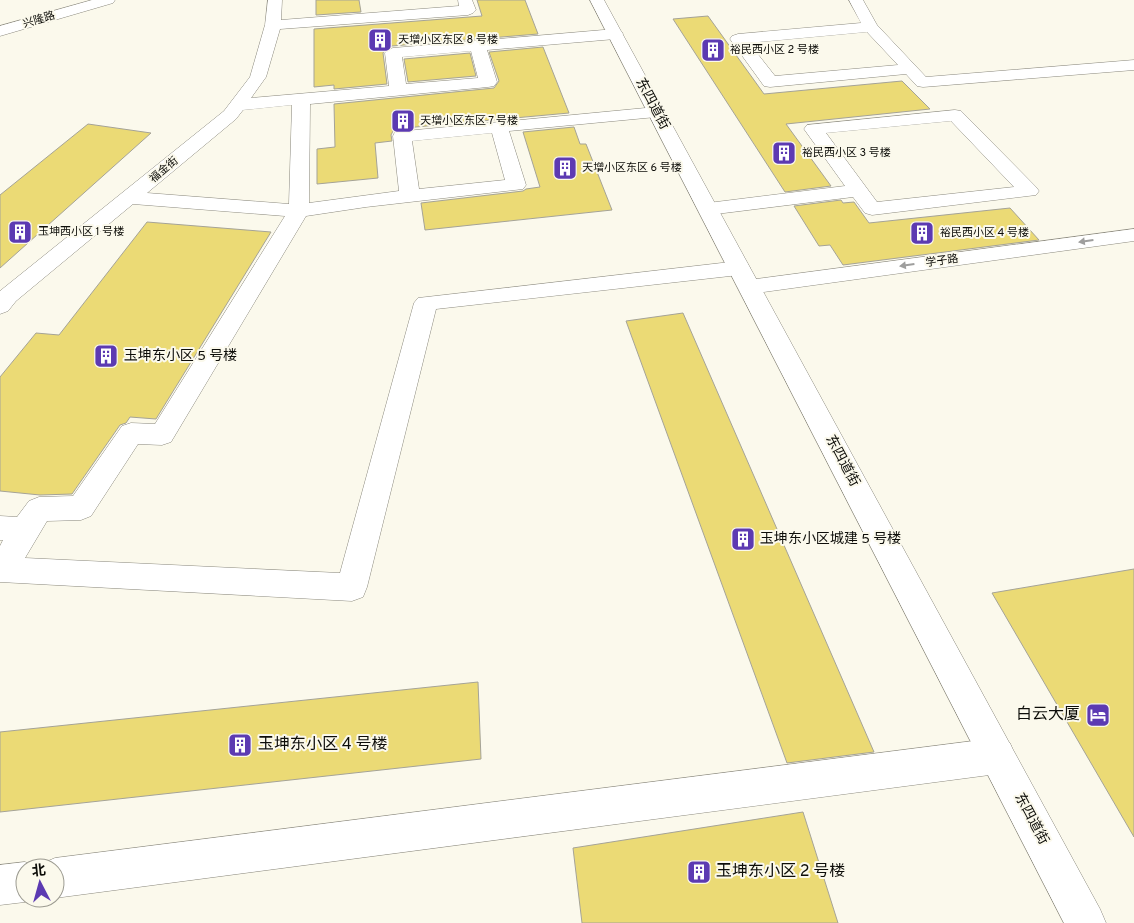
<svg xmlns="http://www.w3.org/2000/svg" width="1134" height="923" viewBox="0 0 1134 923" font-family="Overpass,'Noto Sans SC',sans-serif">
<rect width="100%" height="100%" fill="#fbf9ec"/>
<!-- building -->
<path fill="#ebda75" stroke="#a5a397" d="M 316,0 L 359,0 L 361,12 L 316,15 Z
M 477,0 L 525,0 L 538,34 L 392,46 L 386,48 L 383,53 L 387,84 L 334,89 L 334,85 L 314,87 L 314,29 L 482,16 Z
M 708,16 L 764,94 L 902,81 L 930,109 L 786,124 L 831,186 L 785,192 L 673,19 Z
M 543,47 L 569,113 L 394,129 L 391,135 L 392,141 L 375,143 L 378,178 L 317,184 L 317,149 L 335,147 L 334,104 L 494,88 L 499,81 L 489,52 Z
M 470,53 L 476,76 L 408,82 L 404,59 Z
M 88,124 L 151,133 L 0,268 L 0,195 Z
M 574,127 L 580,144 L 586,144 L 612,210 L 425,230 L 421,203 L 523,191 L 526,189 L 540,187 L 523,132 Z
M 841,200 L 843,203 L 854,202 L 869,223 L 1010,208 L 1039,240 L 843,265 L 830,245 L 819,246 L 794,206 Z
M 147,222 L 271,232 L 156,419 L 130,417 L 126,423 L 120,425 L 72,494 L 40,495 L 0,491 L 0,377 L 36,333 L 59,335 Z
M 683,313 L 874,752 L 787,763 L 626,321 Z
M 1134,569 L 1134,837 L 992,593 Z
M 478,682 L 481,759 L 0,812 L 0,732 Z
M 803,812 L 838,923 L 582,923 L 573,848 Z"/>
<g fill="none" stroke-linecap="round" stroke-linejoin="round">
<!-- street casing -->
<g stroke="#8b897e" stroke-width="1">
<path id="street" d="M 268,0 L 282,0 L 281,20 L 459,6 L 458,0 L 472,0 L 476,10 L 473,13 L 468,15 L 280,29 L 266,77 L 251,98 L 389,86 L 385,53 L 387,50 L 393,48 L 615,29 L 621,31 L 623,34 L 621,37 L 615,39 L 487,50 L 497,82 L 494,86 L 488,87 L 310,104 L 309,203 L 399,191 L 393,136 L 395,132 L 656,107 L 662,108 L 665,112 L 662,116 L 656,117 L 509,131 L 526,185 L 523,189 L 366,207 L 306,216 L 171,442 L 162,445 L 138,444 L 91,516 L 81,520 L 47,521 L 25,558 L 340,573 L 414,303 L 418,298 L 739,261 L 747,263 L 750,268 L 747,273 L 739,275 L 436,309 L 367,587 L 363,597 L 352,601 L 0,582 L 0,546 L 3,540 L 0,540 L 0,516 L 17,517 L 29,501 L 39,497 L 73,496 L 122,426 L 131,423 L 155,424 L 285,216 L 133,204 L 16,301 L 8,311 L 0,314 L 0,291 L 224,111 L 250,77 L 265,25 ZM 471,51 L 478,78 L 406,84 L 402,57 ZM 292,105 L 289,204 L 147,193 L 236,119 L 243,110 ZM 492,133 L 505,180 L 419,189 L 412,141 Z
M 849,0 L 863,0 L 877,25 L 926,77 L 1134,60 L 1134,70 L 923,87 L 917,86 L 906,74 L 770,87 L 764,86 L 730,39 L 732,36 L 738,34 L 861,23 ZM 867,32 L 898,65 L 775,76 L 749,43 Z
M 955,110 L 961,111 L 1036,187 L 1039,191 L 1036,195 L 872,215 L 865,213 L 853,197 L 708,215 L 701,213 L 698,209 L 701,205 L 708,203 L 845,186 L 804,129 L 807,125 ZM 951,121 L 1014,187 L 877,202 L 826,133 Z
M 1134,229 L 1134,241 L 749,294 L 741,292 L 738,287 L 741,282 L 749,280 Z
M 997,738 L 1010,743 L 1015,756 L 1010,769 L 997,774 L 55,898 L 55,868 L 40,868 L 41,864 L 55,858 Z
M 25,862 L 38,868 L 25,868 L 25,898 L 34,898 L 25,902 L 0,905 L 0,865 Z"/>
</g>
<!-- secondary casing -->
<g stroke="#8b897e" stroke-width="1">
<path id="secondary" d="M 92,0 L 115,0 L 113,3 L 0,36 L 0,26 Z
M 590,0 L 604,0 L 1100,909 L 1106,923 L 1064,923 Z"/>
</g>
<!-- street -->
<use href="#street" fill="#fff" fill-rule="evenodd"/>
<!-- secondary -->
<use href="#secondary" fill="#fff" fill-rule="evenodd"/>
</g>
<!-- one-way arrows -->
<defs><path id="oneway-solid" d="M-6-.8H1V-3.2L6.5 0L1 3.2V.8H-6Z" transform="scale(1.25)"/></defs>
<g fill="#9e9e9d">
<use href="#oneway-solid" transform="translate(1086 241) rotate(172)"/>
<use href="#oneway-solid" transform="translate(907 265) rotate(172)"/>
</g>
<!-- icons -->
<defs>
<g id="building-square" transform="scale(1.25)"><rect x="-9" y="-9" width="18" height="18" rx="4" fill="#5c3ab2" stroke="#fbf9ec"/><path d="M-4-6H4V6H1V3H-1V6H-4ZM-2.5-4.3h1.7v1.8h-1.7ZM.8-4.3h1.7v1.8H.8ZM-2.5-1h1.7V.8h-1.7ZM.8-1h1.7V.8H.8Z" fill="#fff"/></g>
<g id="hotel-square" transform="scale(1.25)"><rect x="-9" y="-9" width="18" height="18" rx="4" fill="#5c3ab2" stroke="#fbf9ec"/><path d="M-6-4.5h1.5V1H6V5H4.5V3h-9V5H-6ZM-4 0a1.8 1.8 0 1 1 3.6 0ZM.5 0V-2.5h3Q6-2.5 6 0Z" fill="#fff"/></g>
</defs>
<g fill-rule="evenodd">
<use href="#building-square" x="380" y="40"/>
<use href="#building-square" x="713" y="50"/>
<use href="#building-square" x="403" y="121"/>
<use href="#building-square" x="784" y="153"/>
<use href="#building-square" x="565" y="168"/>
<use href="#building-square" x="20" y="232"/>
<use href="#building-square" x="922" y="233"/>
<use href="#building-square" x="106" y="356"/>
<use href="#building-square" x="743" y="539"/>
<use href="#hotel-square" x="1098" y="715"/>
<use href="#building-square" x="240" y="745"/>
<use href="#building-square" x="699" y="872"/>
</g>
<g text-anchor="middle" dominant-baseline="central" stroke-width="4" stroke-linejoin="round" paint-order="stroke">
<!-- far-street labels -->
<g font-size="11" fill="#0d0d09" stroke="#fbf9ec">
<text transform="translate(39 20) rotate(-16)">兴隆路</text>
<text transform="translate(164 170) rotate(-40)">福金街</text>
<text transform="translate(942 261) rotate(-8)">学子路</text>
</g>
<!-- far-poi labels -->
<g font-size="11" fill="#0d0d09" stroke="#fbf9ec" text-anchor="start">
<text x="398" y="40">天增小区东区 8 号楼</text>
<text x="730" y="50">裕民西小区 2 号楼</text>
<text x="420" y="121">天增小区东区 7 号楼</text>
<text x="802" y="153">裕民西小区 3 号楼</text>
<text x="582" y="168">天增小区东区 6 号楼</text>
<text x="38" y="232">玉坤西小区 1 号楼</text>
<text x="940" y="233">裕民西小区 4 号楼</text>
</g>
<!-- street labels -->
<g font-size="14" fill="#0d0d09" stroke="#fbf9ec">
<text transform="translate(652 104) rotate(62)">东四道街</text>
<text transform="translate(842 461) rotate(62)">东四道街</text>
<text transform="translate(1031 819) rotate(62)">东四道街</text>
</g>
<!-- poi labels -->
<g font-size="14" fill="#0d0d09" stroke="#fbf9ec" text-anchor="start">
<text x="124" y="356">玉坤东小区 5 号楼</text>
<text x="760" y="539">玉坤东小区城建 5 号楼</text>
</g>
<!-- near-poi labels -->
<g font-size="16" fill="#0d0d09" stroke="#fbf9ec" text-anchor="start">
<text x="1080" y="715" text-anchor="end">白云大厦</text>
<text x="258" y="745">玉坤东小区 4 号楼</text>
<text x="716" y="872">玉坤东小区 2 号楼</text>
</g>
</g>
<!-- north arrow -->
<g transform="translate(40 883) rotate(354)"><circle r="24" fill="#fbf9ec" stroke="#9c9b91"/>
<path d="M0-4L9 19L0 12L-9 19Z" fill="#5c3ab2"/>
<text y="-8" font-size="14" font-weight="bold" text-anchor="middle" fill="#0d0d09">北</text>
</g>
</svg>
